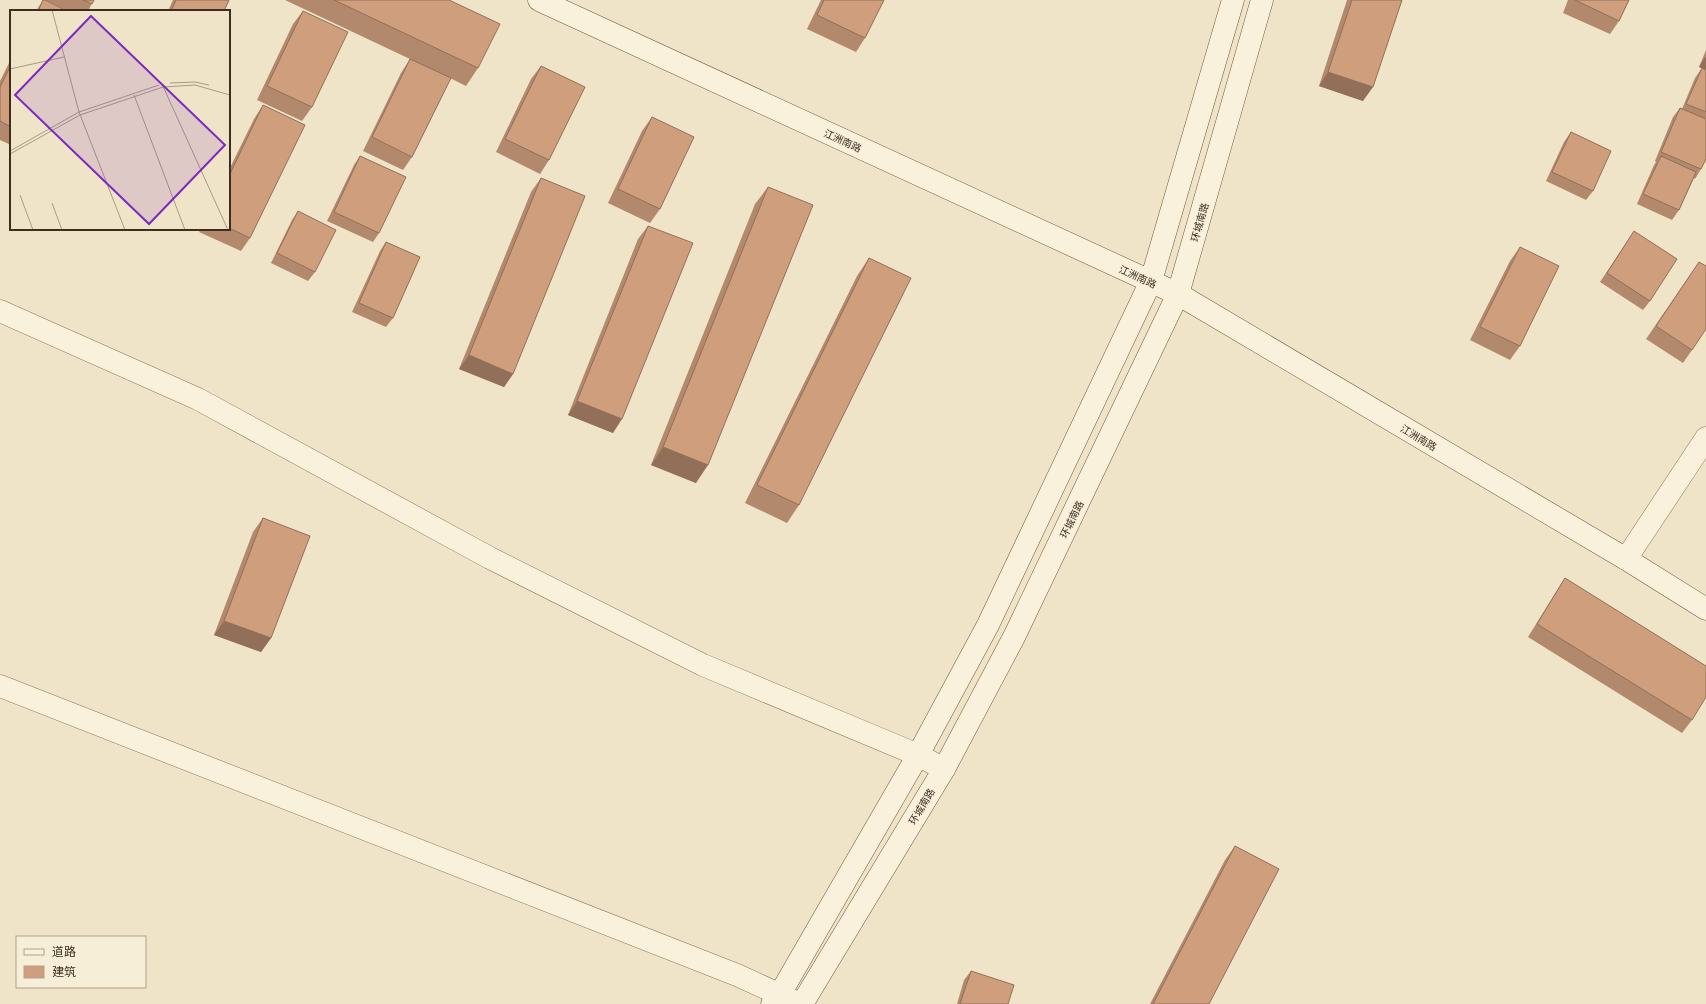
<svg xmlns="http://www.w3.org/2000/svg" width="1706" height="1004" viewBox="0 0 1706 1004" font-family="Georgia,'Noto Sans SC',serif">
<rect width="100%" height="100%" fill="#f0e4c8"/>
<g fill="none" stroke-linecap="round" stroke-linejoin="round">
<!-- minor casing -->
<g stroke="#8d765c" stroke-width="23">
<path id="minor" d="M 0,311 L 198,399 L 490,558 L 703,665 L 918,755 L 944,769
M 1626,559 L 1706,438
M 0,686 L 737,975 L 800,1004"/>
</g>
<!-- secondary casing -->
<g stroke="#6f573f" stroke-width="23">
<path id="secondary" d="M 539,0 L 1178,294 L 1626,559 L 1706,609
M 772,1004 L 780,994 L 918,755 L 988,625 L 1151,281 L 1233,0
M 802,1004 L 944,769 L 1014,637 L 1178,294 L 1262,0"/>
</g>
<!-- minor -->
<use href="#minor" stroke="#faf1dc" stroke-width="22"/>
<!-- secondary -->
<use href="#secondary" stroke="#faf1dc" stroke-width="22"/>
</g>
<!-- wall -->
<path fill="#b2896c" d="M 43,0 L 67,11 L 36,11 Z
M 45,0 L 94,0 L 88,11 L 68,11 Z
M 173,0 L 229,0 L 224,11 L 168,11 Z
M 285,0 L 449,0 L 478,68 L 466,86 L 450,78 L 412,157 L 403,170 L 363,151 L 401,73 L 410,59 Z
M 821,0 L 884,0 L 865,38 L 856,52 L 807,29 Z
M 1347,0 L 1402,0 L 1363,101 L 1319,86 Z
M 1568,0 L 1629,0 L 1619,21 L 1610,34 L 1563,13 Z
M 303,11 L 312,107 L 302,121 L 257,100 L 293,24 Z
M 1706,50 L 1706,70 L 1699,67 Z
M 11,59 L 11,145 L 0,140 L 0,81 Z
M 541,66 L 549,160 L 540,174 L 496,152 L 531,79 Z
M 1702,68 L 1706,70 L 1706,159 L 1701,169 L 1695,179 L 1694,178 L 1679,210 L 1672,220 L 1637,204 L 1654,165 L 1656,162 L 1655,161 L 1673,117 L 1680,108 L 1682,109 L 1695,78 Z
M 263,105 L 250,238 L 241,251 L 199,232 L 201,229 L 229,229 L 229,170 L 254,119 Z
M 652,117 L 660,209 L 650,223 L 608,203 L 642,131 Z
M 1571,132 L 1593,191 L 1586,200 L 1546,181 L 1564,142 Z
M 360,156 L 379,233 L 373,242 L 327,221 L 354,165 Z
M 541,178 L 513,374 L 504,387 L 459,369 L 531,192 Z
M 768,187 L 696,483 L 651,465 L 755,204 Z
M 298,211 L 315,272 L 308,281 L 271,263 L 292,220 Z
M 648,226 L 613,433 L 568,415 L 638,239 Z
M 1634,231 L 1650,301 L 1643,310 L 1600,282 Z
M 386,242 L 393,318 L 386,327 L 352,312 L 380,251 Z
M 1520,247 L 1520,346 L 1510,360 L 1470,340 L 1510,261 Z
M 869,258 L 799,505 L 787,523 L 745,503 L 857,276 Z
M 1690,275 L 1692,350 L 1683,363 L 1646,339 Z
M 263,518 L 271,638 L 261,652 L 214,635 L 253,532 Z
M 1565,578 L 1692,720 L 1682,733 L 1528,637 L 1556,592 Z
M 1235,846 L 1209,1004 L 1150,1004 L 1225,860 Z
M 971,971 L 1008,1004 L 957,1004 L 964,980 Z"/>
<!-- shaded-wall -->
<path fill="#916f58" d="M 1705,57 L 1706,58 L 1706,70 L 1699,67 Z
M 1328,72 L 1373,87 L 1363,101 L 1319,86 Z
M 469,355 L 513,374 L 504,387 L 459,369 Z
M 577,401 L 622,419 L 613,433 L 568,415 Z
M 663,447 L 708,465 L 696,483 L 651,465 Z
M 224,621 L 271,638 L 261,652 L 214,635 Z"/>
<!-- building -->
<path fill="#cf9f7d" stroke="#916f58" d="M 43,0 L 45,0 L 67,11 L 38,11 Z
M 83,0 L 94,0 L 92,4 Z
M 176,0 L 229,0 L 224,11 L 171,11 Z
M 334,0 L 449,0 L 500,24 L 478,68 Z
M 824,0 L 884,0 L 865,38 L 817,15 Z
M 1352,0 L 1402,0 L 1373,87 L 1328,72 Z
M 1575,0 L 1629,0 L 1619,21 Z
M 303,11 L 348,32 L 312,107 L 267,86 Z
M 410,59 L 451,78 L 412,157 L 372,137 Z
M 11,65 L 11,127 L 0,121 L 0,87 Z
M 541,66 L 585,87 L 549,160 L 505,139 Z
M 1702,68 L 1706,70 L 1706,112 L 1686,104 Z
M 263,105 L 305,125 L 250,238 L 229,228 L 229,176 Z
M 1680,108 L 1706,119 L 1706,159 L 1701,169 L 1661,152 Z
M 652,117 L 694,137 L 660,209 L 618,189 Z
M 1571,132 L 1611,151 L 1593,191 L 1552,172 Z
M 360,156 L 406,177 L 379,233 L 334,212 Z
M 1661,156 L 1696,172 L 1679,210 L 1643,194 Z
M 541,178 L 585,196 L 513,374 L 469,355 Z
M 768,187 L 813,205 L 708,465 L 663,447 Z
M 298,211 L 336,230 L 315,272 L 277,253 Z
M 648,226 L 693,243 L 622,419 L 577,401 Z
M 1634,231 L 1677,259 L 1650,301 L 1607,273 Z
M 386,242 L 420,257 L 393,318 L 359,303 Z
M 1520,247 L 1559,266 L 1520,346 L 1480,327 Z
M 869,258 L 911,278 L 799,505 L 757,485 Z
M 1699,262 L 1706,266 L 1706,329 L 1692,350 L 1656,326 Z
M 263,518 L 310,536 L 271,638 L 224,621 Z
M 1565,578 L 1706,666 L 1706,697 L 1692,720 L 1537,624 Z
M 1235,846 L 1279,869 L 1209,1004 L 1153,1004 Z
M 971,971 L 1014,985 L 1008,1004 L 960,1004 Z"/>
<g text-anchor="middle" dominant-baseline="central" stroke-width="3" stroke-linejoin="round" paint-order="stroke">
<!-- street labels -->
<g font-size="10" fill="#3d2e20" stroke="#f7eed8">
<text transform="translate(843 140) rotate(25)">江洲南路</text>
<text transform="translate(1199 222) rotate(-74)">环城南路</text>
<text transform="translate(1138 276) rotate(25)">江洲南路</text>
<text transform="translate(1419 437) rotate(31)">江洲南路</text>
<text transform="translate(1071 519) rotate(-64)">环城南路</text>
<text transform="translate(921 806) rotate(-59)">环城南路</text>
</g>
</g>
<!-- overview -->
<g transform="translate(10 10)">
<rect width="220" height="220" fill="#f0e4c8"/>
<path fill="none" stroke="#a89b85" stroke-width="1" d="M 42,0 L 69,102 L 115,220M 0,59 L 54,47M 160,73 L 185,72 L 199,75M 152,74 L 218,220M 124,85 L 175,220M 0,141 L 69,102 L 149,75M 0,144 L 70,105 L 153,77 L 185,75 L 220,85M 10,185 L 23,220M 42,193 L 52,220"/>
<path fill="#7b2cbf" fill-opacity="0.15" stroke="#7b2cbf" stroke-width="2" d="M 81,6 L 215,135 L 139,214 L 5,85 Z"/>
<rect width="220" height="220" fill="none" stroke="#3d2e20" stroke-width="2"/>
</g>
<!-- legend -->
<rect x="16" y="936" width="130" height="52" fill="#f7eed8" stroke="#ada18e"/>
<rect x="24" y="949" width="20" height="6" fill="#faf1dc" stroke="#ada18e"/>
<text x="52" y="956" font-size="12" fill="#3d2e20">道路</text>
<rect x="24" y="966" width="20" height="12" fill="#cf9f7d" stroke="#ada18e"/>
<text x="52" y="976" font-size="12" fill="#3d2e20">建筑</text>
</svg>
